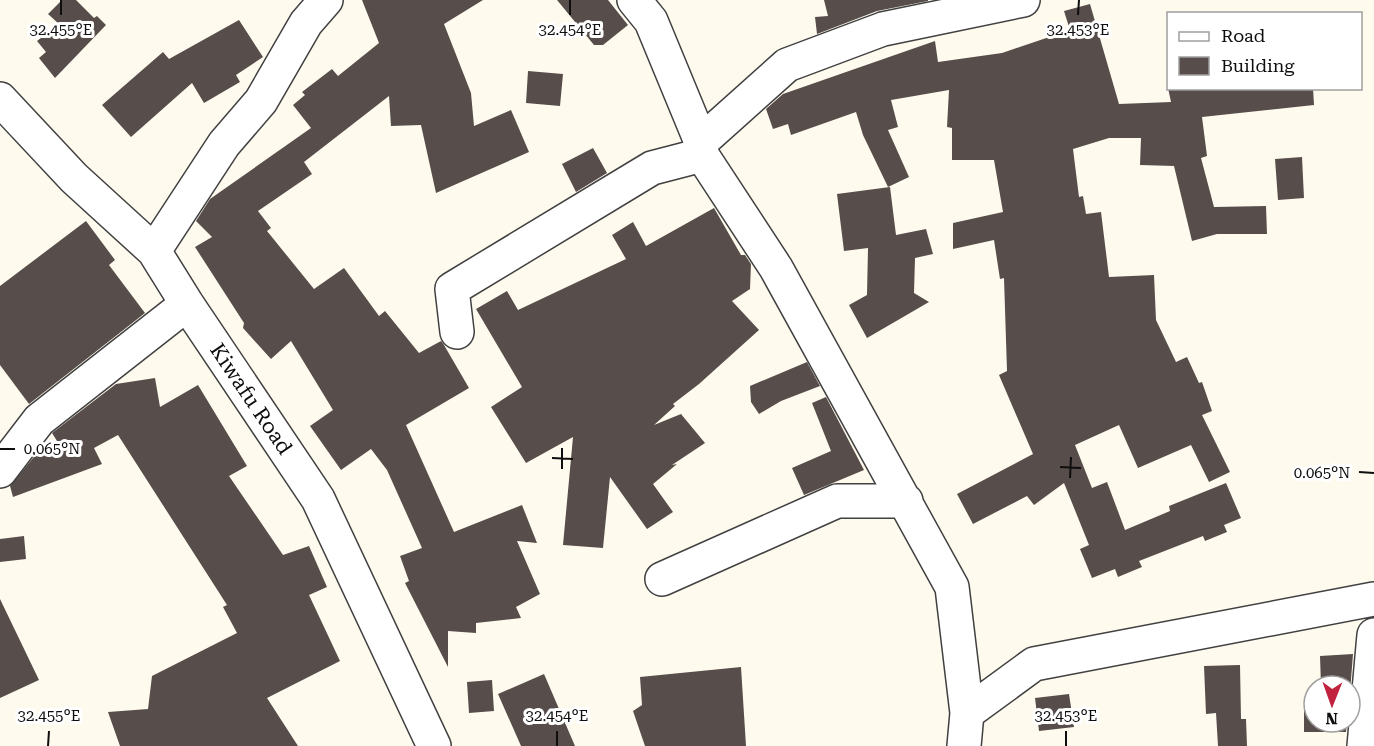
<svg xmlns="http://www.w3.org/2000/svg" width="1374" height="746" viewBox="0 0 1374 746" font-family="'Roboto Serif',serif">
<rect width="100%" height="100%" fill="#fffaee"/>
<!-- building -->
<path fill="#574d4a" d="M 62,0 L 76,0 L 94,18 L 97,16 L 106,25 L 55,78 L 39,58 L 46,52 L 37,41 L 59,24 L 48,14 Z
M 362,0 L 483,0 L 444,24 L 471,93 L 474,126 L 511,110 L 529,152 L 436,193 L 421,125 L 391,126 L 389,96 L 304,162 L 312,174 L 258,211 L 271,228 L 267,231 L 314,289 L 344,268 L 379,316 L 385,311 L 419,353 L 441,341 L 444,345 L 469,388 L 406,425 L 454,532 L 522,505 L 537,543 L 517,541 L 540,594 L 516,607 L 521,618 L 476,623 L 476,633 L 448,631 L 448,667 L 405,583 L 409,581 L 400,556 L 422,548 L 387,470 L 371,449 L 341,470 L 310,426 L 333,410 L 291,341 L 271,359 L 243,328 L 244,323 L 195,247 L 212,237 L 196,221 L 210,199 L 311,128 L 293,105 L 305,95 L 302,92 L 332,69 L 338,76 L 379,43 Z
M 557,0 L 608,0 L 628,25 L 603,45 L 594,45 Z
M 824,0 L 928,0 L 928,1 L 877,11 L 817,34 L 815,17 L 828,16 Z
M 1090,4 L 1119,104 L 1171,102 L 1168,88 L 1313,88 L 1314,105 L 1202,117 L 1207,156 L 1201,158 L 1214,207 L 1266,206 L 1267,234 L 1217,234 L 1192,241 L 1174,166 L 1140,165 L 1141,138 L 1109,138 L 1073,149 L 1079,197 L 1083,196 L 1086,214 L 1101,212 L 1109,277 L 1154,275 L 1156,320 L 1176,362 L 1187,357 L 1199,383 L 1202,382 L 1212,411 L 1202,415 L 1230,472 L 1209,482 L 1191,445 L 1138,468 L 1119,425 L 1075,445 L 1092,488 L 1107,482 L 1125,530 L 1170,511 L 1169,506 L 1226,483 L 1241,518 L 1224,525 L 1227,532 L 1205,541 L 1203,536 L 1139,561 L 1142,567 L 1118,577 L 1115,569 L 1092,578 L 1080,549 L 1089,545 L 1064,483 L 1034,505 L 1027,496 L 973,524 L 957,494 L 1033,454 L 999,375 L 1007,371 L 1004,278 L 1000,279 L 994,240 L 953,249 L 953,223 L 1003,212 L 994,160 L 952,160 L 952,128 L 947,127 L 949,90 L 891,100 L 898,127 L 888,130 L 909,177 L 888,187 L 863,135 L 856,112 L 791,135 L 788,124 L 773,129 L 766,109 L 783,94 L 935,41 L 938,62 L 1002,53 L 1070,30 L 1064,11 Z
M 239,20 L 263,57 L 236,75 L 240,82 L 204,103 L 192,83 L 131,137 L 102,105 L 163,52 L 169,59 Z
M 528,71 L 563,74 L 560,106 L 526,103 Z
M 593,148 L 607,173 L 576,192 L 562,164 Z
M 1302,157 L 1304,198 L 1278,200 L 1275,159 Z
M 890,187 L 896,235 L 926,229 L 933,254 L 915,258 L 914,293 L 929,302 L 867,338 L 849,305 L 867,295 L 868,248 L 844,251 L 837,194 Z
M 714,208 L 741,255 L 745,255 L 751,264 L 750,289 L 732,301 L 759,330 L 699,384 L 673,404 L 675,406 L 654,425 L 681,414 L 705,443 L 672,465 L 677,464 L 653,484 L 673,512 L 647,529 L 610,477 L 603,548 L 563,545 L 573,437 L 526,463 L 491,407 L 522,387 L 476,309 L 507,291 L 518,310 L 626,259 L 612,235 L 633,222 L 646,246 Z
M 86,221 L 115,260 L 109,265 L 145,313 L 29,404 L 0,365 L 0,286 Z
M 807,362 L 820,386 L 781,401 L 759,414 L 751,402 L 750,386 Z
M 155,378 L 160,407 L 198,385 L 247,466 L 229,476 L 283,555 L 309,546 L 327,587 L 309,595 L 340,661 L 267,698 L 298,746 L 120,746 L 108,712 L 148,709 L 152,676 L 237,633 L 223,607 L 227,605 L 118,435 L 94,448 L 102,464 L 13,497 L 10,486 L 43,446 L 57,441 L 52,433 L 116,384 Z
M 826,397 L 864,470 L 804,495 L 792,468 L 831,451 L 812,403 Z
M 24,536 L 26,559 L 0,562 L 0,539 Z
M 0,599 L 39,680 L 0,698 Z
M 1353,654 L 1350,692 L 1350,686 L 1321,686 L 1320,656 Z
M 1240,665 L 1241,719 L 1246,719 L 1247,746 L 1218,746 L 1216,713 L 1206,714 L 1204,666 Z
M 741,667 L 746,746 L 645,746 L 633,711 L 642,705 L 640,677 Z
M 544,674 L 575,746 L 521,746 L 498,694 Z
M 492,680 L 494,711 L 469,713 L 467,682 Z
M 1069,694 L 1074,727 L 1039,731 L 1035,698 Z
M 1304,697 L 1314,697 L 1314,722 L 1347,722 L 1346,732 L 1304,732 Z"/>
<g fill="none" stroke-linecap="round" stroke-linejoin="round">
<!-- minor casing -->
<g stroke="#414141" stroke-width="36">
<path id="minor" d="M 634,0 L 651,21 L 701,142 L 702,155 L 776,268 L 952,587 L 967,713 L 964,746
M 0,99 L 74,178 L 154,251 L 187,304 L 318,499 L 434,746
M 701,142 L 787,65 L 883,29 L 1023,0
M 154,251 L 224,144 L 261,101 L 306,23 L 326,0
M 457,332 L 452,289 L 652,168 L 702,155
M 0,471 L 39,420 L 187,304
M 662,579 L 837,501 L 906,501
M 967,713 L 1034,664 L 1374,599
M 1364,746 L 1374,635"/>
</g>
<!-- minor -->
<use href="#minor" stroke="#fff" stroke-width="33"/>
</g>
<!-- ticks -->
<path fill="none" stroke="#0e0e0e" stroke-width="2" d="M 61,15 L 61,0M 570,15 L 570,0M 1078,15 L 1079,0M 0,449 L 15,449M 552,458 L 573,459M 1060,467 L 1081,468M 562,469 L 562,448M 1359,472 L 1374,473M 1070,478 L 1071,457M 48,746 L 49,731M 557,746 L 557,731M 1066,746 L 1066,731"/>
<g text-anchor="middle" dominant-baseline="central" stroke-width="6" stroke-linejoin="round" paint-order="stroke">
<!-- street labels -->
<g font-size="21" fill="#0e0e0e" stroke="#fff">
<text transform="translate(251 399) rotate(56)">Kiwafu Road</text>
</g>
</g>
<g font-size="15" text-anchor="middle" fill="#0e0e0e" stroke="#fff" stroke-width="6" stroke-linejoin="round" paint-order="stroke">
<text x="61" y="35">32.455°E</text>
<text x="570" y="35">32.454°E</text>
<text x="1078" y="35">32.453°E</text>
<text x="52" y="454">0.065°N</text>
<text x="1322" y="478">0.065°N</text>
<text x="49" y="721">32.455°E</text>
<text x="557" y="721">32.454°E</text>
<text x="1066" y="721">32.453°E</text>
</g>
<!-- legend -->
<rect x="1167" y="12" width="195" height="78" fill="#ffffff" stroke="#9f9f9f" stroke-width="1.5"/>
<rect x="1179" y="32" width="30" height="9" fill="#ffffff" stroke="#9f9f9f" stroke-width="1.5"/>
<text x="1221" y="42" font-size="18" fill="#0e0e0e">Road</text>
<rect x="1179" y="57" width="30" height="18" fill="#574d4a" stroke="#9f9f9f" stroke-width="1.5"/>
<text x="1221" y="72" font-size="18" fill="#0e0e0e">Building</text>
<!-- north arrow -->
<g transform="translate(1332 704) rotate(181)"><circle r="28" fill="#ffffff" stroke="#9f9f9f" stroke-width="1.5"/>
<path d="M0-4.5L10 22L0 15L-10 22Z" fill="#c1223e"/>
<text y="-9" font-size="16" font-weight="bold" text-anchor="middle" fill="#0e0e0e">N</text>
</g>
</svg>
